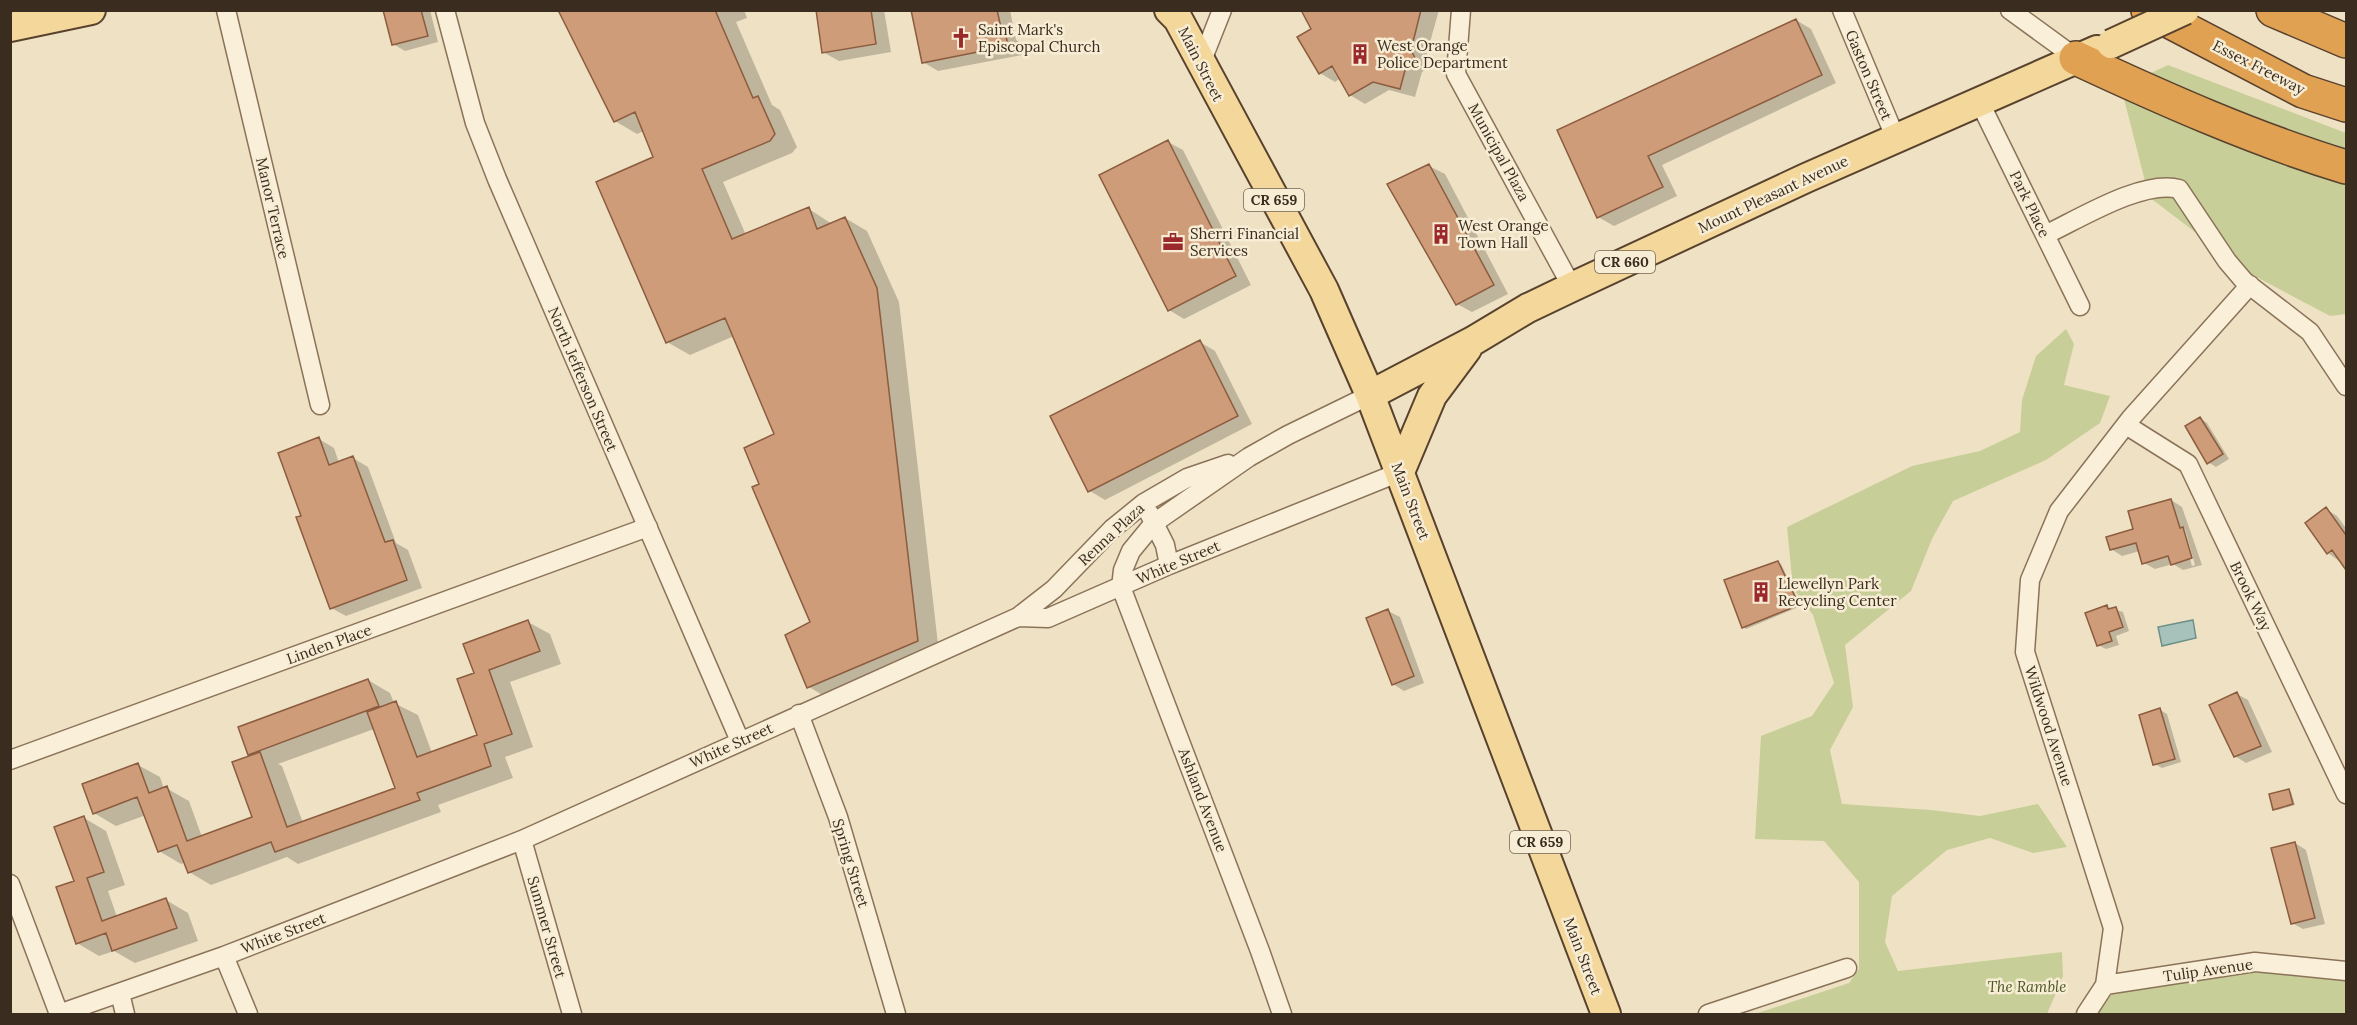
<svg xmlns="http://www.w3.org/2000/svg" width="2357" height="1025" viewBox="0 0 2357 1025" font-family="Lora,serif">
<rect width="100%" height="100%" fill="#efe2c4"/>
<!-- green -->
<path fill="#c8ce98" d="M 2168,65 L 2346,133 L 2346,314 L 2330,316 L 2249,273 L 2149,197 L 2121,87 Z
M 2066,329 L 2074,344 L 2064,385 L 2110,396 L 2100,423 L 2046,460 L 1953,501 L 1932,539 L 1911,591 L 1845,645 L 1853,707 L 1830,750 L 1842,804 L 1931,810 L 1980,816 L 2038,804 L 2067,847 L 2033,853 L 1990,838 L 1947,850 L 1892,896 L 1885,942 L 1898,971 L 2062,952 L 2063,976 L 2047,1014 L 1755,1014 L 1849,983 L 1859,969 L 1859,882 L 1824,841 L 1755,839 L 1761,736 L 1812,716 L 1834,683 L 1813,615 L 1793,588 L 1787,527 L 1912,466 L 1980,451 L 2020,432 L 2022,400 L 2036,356 Z
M 2225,972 L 2346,974 L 2346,1014 L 2098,1014 L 2112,994 Z"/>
<!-- water -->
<path fill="#a6c2ba" stroke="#6c9188" stroke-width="1.5" d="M 2193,620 L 2196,638 L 2162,646 L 2158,627 Z"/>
<!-- shadow -->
<path fill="#0003" fill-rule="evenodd" d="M 384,10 L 430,10 L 438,42 L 405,51 L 393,44 Z
M 559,10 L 744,10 L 747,18 L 736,22 L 772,105 L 780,110 L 797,147 L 792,153 L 723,182 L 746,235 L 809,209 L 832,224 L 845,218 L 867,231 L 899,302 L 939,653 L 831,700 L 809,687 L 812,623 L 761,485 L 776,435 L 734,336 L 690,355 L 667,342 L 655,157 L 644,131 L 637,134 L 615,121 Z
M 817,10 L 884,10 L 891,52 L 839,61 L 823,52 Z
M 913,10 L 1010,10 L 1016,40 L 1020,42 L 1022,55 L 938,71 L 923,62 Z
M 1302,10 L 1439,10 L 1425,60 L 1430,67 L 1422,72 L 1415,97 L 1389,90 L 1365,104 L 1350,95 L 1341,78 L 1335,82 L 1320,73 L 1313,30 Z
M 1796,20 L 1811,29 L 1836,83 L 1662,165 L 1677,196 L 1614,226 L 1598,217 L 1559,131 Z
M 1168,142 L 1183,150 L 1251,285 L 1184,319 L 1169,310 Z
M 1429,166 L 1445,174 L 1508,294 L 1472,312 L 1457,304 Z
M 1200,342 L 1215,351 L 1252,424 L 1105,500 L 1090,491 Z
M 2200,418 L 2207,423 L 2229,459 L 2216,467 L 2208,462 Z
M 319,439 L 334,448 L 339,463 L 353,458 L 368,467 L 396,543 L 408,550 L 422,588 L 346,616 L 331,608 L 303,517 Z
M 2171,500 L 2182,507 L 2202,565 L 2183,570 L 2173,564 L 2155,569 L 2144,563 L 2140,551 L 2122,556 L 2111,549 ZM 2182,529 L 2185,529 L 2195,565 L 2192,566 Z
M 2326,509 L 2337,516 L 2346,528 L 2346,566 L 2328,553 Z
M 1777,562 L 1781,564 L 1801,606 L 1746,629 L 1743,627 Z
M 2107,607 L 2123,612 L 2129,631 L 2116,636 L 2119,645 L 2106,649 L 2098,645 Z
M 1388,611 L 1400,617 L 1424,683 L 1404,691 L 1393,684 Z
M 528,622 L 550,634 L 561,664 L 510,682 L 533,747 L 505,757 L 513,778 L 438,805 L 441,812 L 298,864 L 287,857 L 211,885 L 189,872 L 186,862 L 181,864 L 159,851 L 146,815 L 116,826 L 94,813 L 138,765 L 160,777 L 164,789 L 166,788 L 189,801 L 202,837 L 254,818 L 253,756 L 249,754 L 368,680 L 390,693 L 394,703 L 418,715 L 432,753 L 479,735 L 476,674 ZM 374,729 L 396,789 L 303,823 L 282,766 L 278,764 Z
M 2237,694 L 2248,700 L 2272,752 L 2246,763 L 2235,756 Z
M 2160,710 L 2167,714 L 2181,762 L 2162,768 L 2155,764 Z
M 2288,790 L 2291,792 L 2295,805 L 2278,810 L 2275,809 Z
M 84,818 L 106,831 L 125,885 L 108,891 L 117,917 L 166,900 L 188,913 L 198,941 L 135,963 L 114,951 L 99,956 L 77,943 L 75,882 Z
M 2295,843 L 2306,850 L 2325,924 L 2303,929 L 2292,923 Z"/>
<!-- building -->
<path fill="#cf9c79" stroke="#8b5c3f" stroke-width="1.5" d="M 383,10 L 421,10 L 428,36 L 392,45 Z
M 558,10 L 715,10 L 753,98 L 758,96 L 775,134 L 770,141 L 702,169 L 732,239 L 809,207 L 817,229 L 845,217 L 877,288 L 918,641 L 807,688 L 785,635 L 810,622 L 752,487 L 759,484 L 744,448 L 774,434 L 725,318 L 666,343 L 596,182 L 653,157 L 635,112 L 614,122 Z
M 816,10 L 871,10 L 876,44 L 822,53 Z
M 911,10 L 997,10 L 1002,32 L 1005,31 L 1008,46 L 922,63 Z
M 1301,10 L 1421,10 L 1411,50 L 1415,58 L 1407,63 L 1400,89 L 1373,82 L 1349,96 L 1332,66 L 1319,74 L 1297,37 L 1311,29 Z
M 1796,19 L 1822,75 L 1648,156 L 1663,187 L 1597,218 L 1557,130 Z
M 1168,140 L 1236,276 L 1168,311 L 1099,175 Z
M 1429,164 L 1494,285 L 1456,305 L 1387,184 Z
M 1200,340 L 1238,416 L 1088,492 L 1050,416 Z
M 2200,417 L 2223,454 L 2207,464 L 2185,426 Z
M 319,437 L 329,465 L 353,456 L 385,542 L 393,540 L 407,580 L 330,609 L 296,517 L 301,516 L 278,453 Z
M 2171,499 L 2180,528 L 2183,527 L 2192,558 L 2171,565 L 2168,556 L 2142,564 L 2136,543 L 2110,550 L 2106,537 L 2133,529 L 2128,511 Z
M 2326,507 L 2346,535 L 2346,570 L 2332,550 L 2327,554 L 2305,523 Z
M 1778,561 L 1799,605 L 1742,628 L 1724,580 Z
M 2107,605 L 2108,609 L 2116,607 L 2123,627 L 2109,632 L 2112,641 L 2097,646 L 2085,613 Z
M 1388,609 L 1414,676 L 1392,685 L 1366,618 Z
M 528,620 L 540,651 L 489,670 L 512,734 L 484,744 L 491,766 L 417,793 L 420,800 L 275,852 L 271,842 L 188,873 L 177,845 L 158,852 L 137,797 L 93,814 L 82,784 L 138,763 L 149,793 L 167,786 L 187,841 L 252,817 L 232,762 L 260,752 L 287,827 L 395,788 L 367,712 L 396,701 L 417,757 L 477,735 L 457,679 L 474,673 L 463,644 Z
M 368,679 L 379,706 L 248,755 L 238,727 Z
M 2237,692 L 2261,746 L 2234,757 L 2209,705 Z
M 2160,708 L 2175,759 L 2153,765 L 2139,715 Z
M 2289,789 L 2293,804 L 2273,810 L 2269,794 Z
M 84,816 L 104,872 L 87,878 L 102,921 L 166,898 L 177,928 L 112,951 L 106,933 L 76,944 L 56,887 L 74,881 L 54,827 Z
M 2295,842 L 2315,918 L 2291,924 L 2271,848 Z"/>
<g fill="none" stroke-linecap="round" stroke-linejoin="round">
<!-- street casing -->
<g stroke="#8b735a" stroke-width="21">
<path id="street" d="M 226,10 L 320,405
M 445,10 L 475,123 L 497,179 L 740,741
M 1461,10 L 1456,74 L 1572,287
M 1842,10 L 1896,139
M 2010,10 L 2076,58
M 1201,63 L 1222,10
M 1980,103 L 2080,306
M 2045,235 C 2079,219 2143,179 2179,189 L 2227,261 L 2244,281 L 2310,332 L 2346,386
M 2126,425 L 2188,464 L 2346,794
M 1149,513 L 1165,545 L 1169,565
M 1018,617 L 1054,589 L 1112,529 L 1144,503 L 1187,478 L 1228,464
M 799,714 L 838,817 L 896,1014
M 10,760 L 648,527
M 522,840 L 572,1014
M 10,884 L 59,1014 L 224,956 L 522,840 L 1018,617 L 1048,618 L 1169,565 L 1400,472
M 224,956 L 248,1014
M 2105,985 L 2255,962 L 2346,971
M 120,993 L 125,1014
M 1282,1014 L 1260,951 L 1121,587 L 1123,570 L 1131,551 L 1154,523 L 1249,457 L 1288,435 L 1370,395
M 1708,1014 L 1847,968
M 2086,1014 L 2105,985 L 2113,928 L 2025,652 L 2030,580 L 2059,511 L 2131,418 L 2250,285"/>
</g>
<!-- primary casing -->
<g stroke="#58422e" stroke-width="32">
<path id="primary" d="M 1169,10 L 1178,19 L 1324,290 L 1370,395 L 1606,1014
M 10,27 L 91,10
M 1370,395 L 1473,341 L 1528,308 L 1572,287 L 1806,178 L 2097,50
M 1400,472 L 1432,396 L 1467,349"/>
</g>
<!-- highway casing -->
<g stroke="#58422e" stroke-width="36">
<path id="highway" d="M 2148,10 L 2303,91 L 2346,105
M 2273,10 L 2346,41
M 2076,58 C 2164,99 2254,139 2346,167"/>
</g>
<!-- street -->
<use href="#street" stroke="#faefd8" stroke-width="18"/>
<!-- primary -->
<use href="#primary" stroke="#f3d79b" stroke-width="28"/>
<!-- highway -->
<use href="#highway" stroke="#e0a153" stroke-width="33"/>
<!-- primary-bridge casing -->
<g stroke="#58422e" stroke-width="32" stroke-linecap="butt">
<path id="primary-bridge" d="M 2111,44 L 2185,10"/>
</g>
<!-- primary-bridge -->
<use href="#primary-bridge" stroke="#f3d79b" stroke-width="28"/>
</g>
<!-- icons -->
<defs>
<g id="church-bare" transform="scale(1.62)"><path d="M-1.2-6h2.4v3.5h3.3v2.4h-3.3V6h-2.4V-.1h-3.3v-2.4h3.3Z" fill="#9b282a" stroke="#f7ecd4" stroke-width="2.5" paint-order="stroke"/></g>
<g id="building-bare" transform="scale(1.62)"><path d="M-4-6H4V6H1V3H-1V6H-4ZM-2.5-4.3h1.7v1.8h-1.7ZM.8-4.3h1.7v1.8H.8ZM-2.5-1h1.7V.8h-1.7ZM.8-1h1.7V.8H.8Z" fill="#9b282a" stroke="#f7ecd4" stroke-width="2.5" paint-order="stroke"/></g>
<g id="office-bare" transform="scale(1.62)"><path d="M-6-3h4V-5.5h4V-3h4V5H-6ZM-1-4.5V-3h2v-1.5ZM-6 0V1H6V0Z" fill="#9b282a" stroke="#f7ecd4" stroke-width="2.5" paint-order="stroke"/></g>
</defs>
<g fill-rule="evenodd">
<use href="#church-bare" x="961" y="38"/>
<use href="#building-bare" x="1360" y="54"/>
<use href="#building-bare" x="1441" y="234"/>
<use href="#office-bare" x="1173" y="242"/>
<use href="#building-bare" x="1761" y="592"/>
</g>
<g text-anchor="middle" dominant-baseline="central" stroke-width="5" stroke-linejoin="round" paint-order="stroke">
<!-- shield labels -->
<g fill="#f7ecd4" stroke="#736655" stroke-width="1.5">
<rect x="1244" y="189" width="60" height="22" rx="4.5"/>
<rect x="1595" y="251" width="60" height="22" rx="4.5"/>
<rect x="1510" y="831" width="60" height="22" rx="4.5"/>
</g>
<g font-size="14" font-weight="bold" fill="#3a2c1e">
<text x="1274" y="200">CR 659</text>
<text x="1625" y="262">CR 660</text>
<text x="1540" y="842">CR 659</text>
</g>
<!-- poi labels -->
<g font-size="15" fill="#3a2c1e" stroke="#f7ecd4" text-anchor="start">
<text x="978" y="29">Saint Mark's<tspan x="978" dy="17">Episcopal Church</tspan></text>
<text x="1377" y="45">West Orange<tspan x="1377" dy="17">Police Department</tspan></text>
<text x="1458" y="225">West Orange<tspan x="1458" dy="17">Town Hall</tspan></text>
<text x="1190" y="233">Sherri Financial<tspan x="1190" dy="17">Services</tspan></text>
<text x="1778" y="583">Llewellyn Park<tspan x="1778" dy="17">Recycling Center</tspan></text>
</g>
<!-- street labels -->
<g font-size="15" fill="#3a2c1e" stroke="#f7ecd4">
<text transform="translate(1201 64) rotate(63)">Main Street</text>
<text transform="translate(2259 67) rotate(27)">Essex Freeway</text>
<text transform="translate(1869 75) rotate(67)">Gaston Street</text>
<text transform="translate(1499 152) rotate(61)">Municipal Plaza</text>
<text transform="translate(1773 194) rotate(-25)">Mount Pleasant Avenue</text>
<text transform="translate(2030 204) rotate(64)">Park Place</text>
<text transform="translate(273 208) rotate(77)">Manor Terrace</text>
<text transform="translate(583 379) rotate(67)">North Jefferson Street</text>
<text transform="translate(1411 501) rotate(69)">Main Street</text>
<text transform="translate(1111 534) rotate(-43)">Renna Plaza</text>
<text transform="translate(1178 562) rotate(-23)">White Street</text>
<text transform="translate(2251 596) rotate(64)">Brook Way</text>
<text transform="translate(329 644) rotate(-20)">Linden Place</text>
<text transform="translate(2049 726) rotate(72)">Wildwood Avenue</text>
<text transform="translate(731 745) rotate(-24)">White Street</text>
<text transform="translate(1203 800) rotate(69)">Ashland Avenue</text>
<text transform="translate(851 863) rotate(73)">Spring Street</text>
<text transform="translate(547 927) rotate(74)">Summer Street</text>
<text transform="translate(283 933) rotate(-21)">White Street</text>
<text transform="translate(1583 956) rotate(69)">Main Street</text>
<text transform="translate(2208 970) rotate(-8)">Tulip Avenue</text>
</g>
<!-- park labels -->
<g font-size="15" font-style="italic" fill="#4b5724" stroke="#f7ecd4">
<text x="2027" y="986">The Ramble</text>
</g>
</g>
<!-- border -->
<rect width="2357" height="1025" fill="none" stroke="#3a2c1e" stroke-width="24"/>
</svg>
